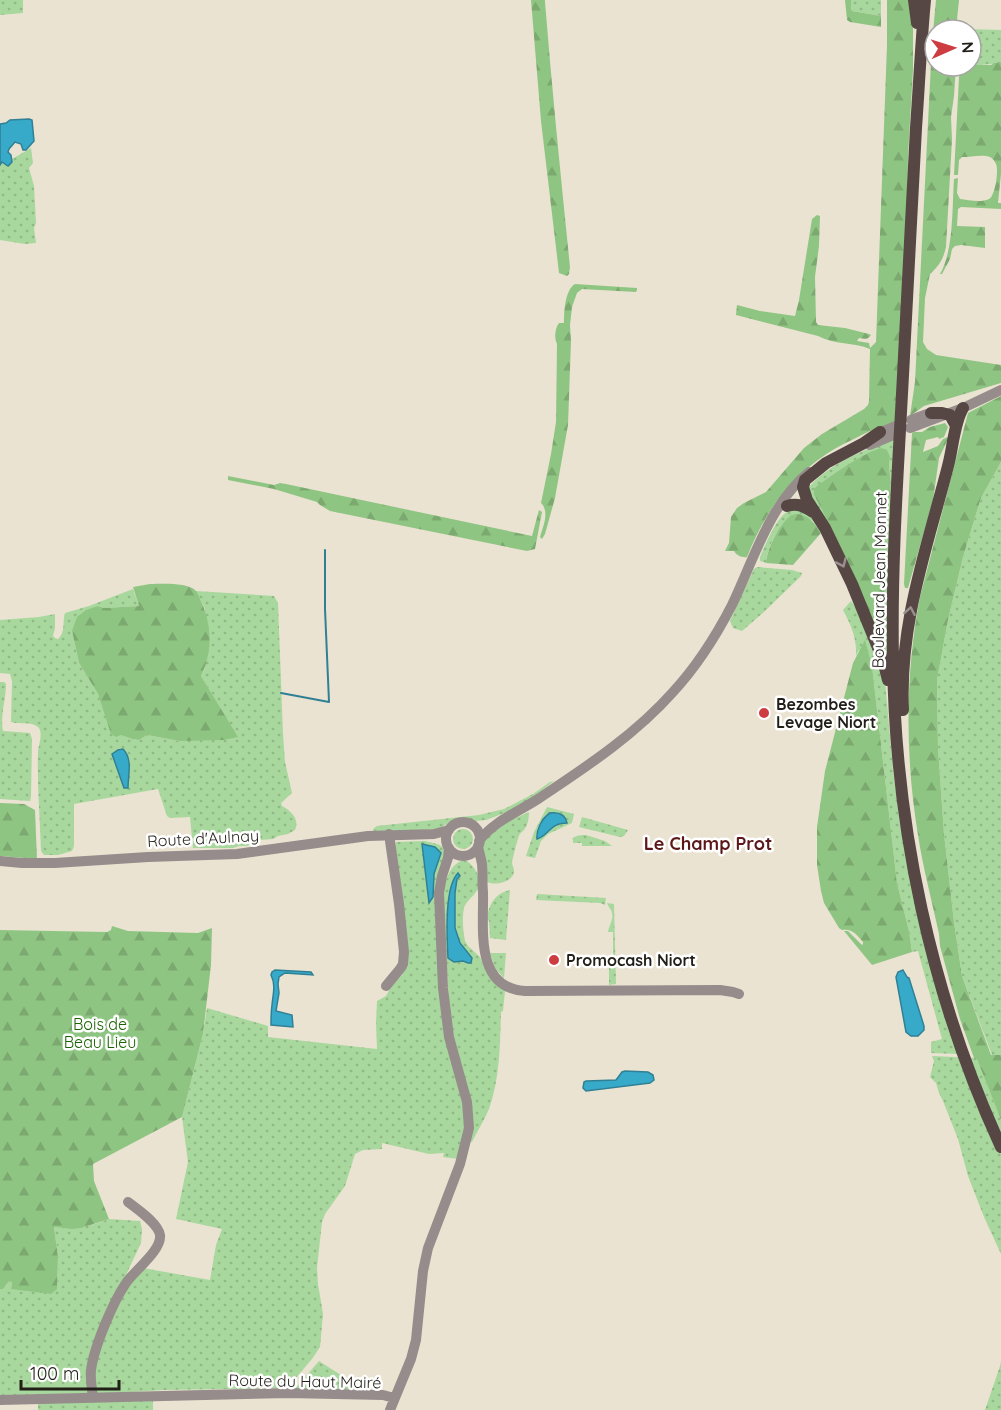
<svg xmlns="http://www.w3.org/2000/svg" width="1001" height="1410" viewBox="0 0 1001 1410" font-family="Quicksand,sans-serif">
<defs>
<pattern id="grass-dots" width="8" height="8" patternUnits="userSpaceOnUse" patternTransform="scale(1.5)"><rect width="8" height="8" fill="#a8d89d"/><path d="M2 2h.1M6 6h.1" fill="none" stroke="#90b986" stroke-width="1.8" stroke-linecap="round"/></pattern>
<pattern id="forest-firs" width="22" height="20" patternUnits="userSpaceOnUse" patternTransform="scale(1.5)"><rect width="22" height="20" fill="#8fc582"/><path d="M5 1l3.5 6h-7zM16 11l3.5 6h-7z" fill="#7ba970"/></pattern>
</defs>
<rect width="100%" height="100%" fill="#eae3d1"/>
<!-- grass -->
<path fill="url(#grass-dots)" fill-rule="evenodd" d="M 0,0 L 23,0 L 23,13 L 0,15 Z
M 851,0 L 881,0 L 881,16 L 852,11 L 850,3 Z
M 964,29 L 1001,30 L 1001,63 L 971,66 L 971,30 Z
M 31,148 L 33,163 L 29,168 L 34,186 L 36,223 L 34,228 L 36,243 L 25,244 L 0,240 L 0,165 L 2,162 L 6,165 L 12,162 L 12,159 Z
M 896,437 L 889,665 L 876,631 L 884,635 L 885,551 L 891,482 L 889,468 L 890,457 L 814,495 L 836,534 L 853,574 L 810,499 L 809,487 C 831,462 866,450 896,437 Z
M 1001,462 L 1001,1055 L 992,1055 L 962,976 L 954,922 L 944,834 L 938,748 L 937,680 L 948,620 L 963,557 L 981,498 Z
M 801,510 L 815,519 L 821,533 L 813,521 L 794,514 C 780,521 767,548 766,563 L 760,561 L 760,557 C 765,546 776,518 787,512 C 791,510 797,510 801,510 Z
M 757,567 L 792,570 L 802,573 L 801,576 L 764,612 L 742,631 L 733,628 L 730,621 L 754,569 Z
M 133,589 L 139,606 L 104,608 L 98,606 L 72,631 L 79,663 L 98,694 L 103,708 L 121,735 L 132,739 L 139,740 L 147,735 L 179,741 L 218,705 L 201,676 L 205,668 L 205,609 L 196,591 L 274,596 L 278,603 L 283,734 L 285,762 L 292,793 L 281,803 L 282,806 C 291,811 300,819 295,830 L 288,834 L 278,836 L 273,839 L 260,840 L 247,846 L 239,846 L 233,848 L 193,848 L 190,817 L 170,818 L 167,816 L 158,789 L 74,804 L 74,846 L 72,851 L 58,855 L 44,855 L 41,851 C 40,818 37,786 38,753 C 38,745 44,733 38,727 C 31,721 19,725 11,722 L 12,681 L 10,674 L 0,673 L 0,620 L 39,617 L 55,614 L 55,628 L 53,636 L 55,638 L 58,639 C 66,632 62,622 65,613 L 89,606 Z
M 851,601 L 858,611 L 885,680 L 893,770 L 900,823 L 921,918 L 959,1054 L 931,1053 L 931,1042 L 942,1039 L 918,951 L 912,952 L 909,931 L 897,883 L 872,666 L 859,650 L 856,656 C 857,638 851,625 843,610 Z
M 0,682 L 4,682 L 6,684 C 6,699 0,716 3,731 L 30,733 L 32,739 L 31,797 L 30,801 L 0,799 Z
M 554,781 L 539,793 L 515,809 L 486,820 L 476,821 L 464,818 L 449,822 L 440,829 L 374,832 L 373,829 L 377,826 L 479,815 L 504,809 L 533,794 L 550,782 Z
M 547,807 L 574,814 L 572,823 L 548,834 L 541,841 L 535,858 L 526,856 L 534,832 ZM 547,815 L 567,823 C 554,824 547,832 536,837 L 538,829 Z
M 529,812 C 529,818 528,826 523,831 C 522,832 521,832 520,834 C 518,836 513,858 512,862 C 512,865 514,868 514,871 C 514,882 494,887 486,881 C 485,870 481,858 482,848 C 483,831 515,818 529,812 Z
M 582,817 L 628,830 L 624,836 L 620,837 L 579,827 Z
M453 839a10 10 0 1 1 20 0a10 10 0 1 1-20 0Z
M 586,835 L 605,841 L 612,846 L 582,846 L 582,843 L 573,843 L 573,840 L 572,839 C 576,835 581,835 586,835 Z
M 425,841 C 432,843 441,843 445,850 L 439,953 L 463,1098 L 465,1127 L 458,1159 L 443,1157 L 444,1153 L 429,1154 L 382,1143 L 382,1149 L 363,1150 L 355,1154 L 345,1186 L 325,1214 L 322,1222 L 317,1268 L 318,1284 L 323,1314 L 320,1347 L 312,1359 L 294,1380 L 287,1386 L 280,1388 L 164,1390 L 96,1394 L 94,1378 L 98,1353 L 112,1319 L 129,1284 L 143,1268 L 210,1280 L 216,1245 L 222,1229 L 176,1219 L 188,1162 L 182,1117 L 203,1034 L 207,1008 L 268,1026 L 268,1037 L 377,1049 L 376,1023 L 377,1001 L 386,996 L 392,985 L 403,974 L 395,850 L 396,842 ZM 422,847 L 440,856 L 434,874 L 433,897 L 429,902 Z
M 465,860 C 476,866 484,882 476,892 C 472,898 466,901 464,908 C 462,917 463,931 465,941 L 468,946 L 480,957 L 484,967 L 505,991 L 503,1011 L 501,1012 C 500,1044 500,1078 489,1109 C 484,1121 477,1131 472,1142 L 470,1141 L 451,1029 L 442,896 C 444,883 450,862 465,860 Z
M 510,890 L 506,940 L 490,938 L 489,921 L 487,918 C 489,903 496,893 510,890 Z
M 537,894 L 606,898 L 605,905 L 600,903 L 536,900 Z
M 607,903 L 614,904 L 616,984 L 609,985 L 609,968 L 613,967 L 613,932 L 608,932 C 609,925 615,918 611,910 C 610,908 608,906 607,903 Z
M 490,953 L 506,953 L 504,978 L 495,968 Z
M 932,1056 L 977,1058 L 1001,1120 L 1001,1254 L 984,1217 L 968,1176 L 958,1139 L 943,1101 L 939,1093 L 936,1083 L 930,1077 L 934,1061 Z
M 109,1219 L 140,1221 L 142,1229 L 141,1243 L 126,1275 L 114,1295 L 89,1393 L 0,1396 L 0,1289 L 3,1289 L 9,1281 L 12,1282 L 11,1289 L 57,1289 L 58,1257 L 54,1227 C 78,1230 86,1227 109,1219 Z
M 319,1361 L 322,1363 L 363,1389 L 295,1389 Z
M 1001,1361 L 1001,1410 L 985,1410 L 1000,1366 Z
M 153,1401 L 153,1410 L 38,1410 L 38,1402 Z"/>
<!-- forest -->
<path fill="url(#forest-firs)" d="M 531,0 L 545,0 L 545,2 C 552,90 561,178 570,267 L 569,274 L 567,276 L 559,273 L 541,121 Z
M 845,0 L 851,0 L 851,8 L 852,11 L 881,16 L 881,27 L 850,22 L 847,20 Z
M 887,0 L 910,0 L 913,24 L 913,70 L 908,156 L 907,215 L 897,423 C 887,426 875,428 866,433 C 852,440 838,446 825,455 C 786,481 764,515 747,557 C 742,558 736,555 734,551 L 725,551 L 729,543 L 731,517 L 737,508 L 744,503 L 766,492 L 804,448 L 822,434 L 864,409 L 868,405 L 869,401 L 870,349 C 854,342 834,345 818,336 L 736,315 L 737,305 L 760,311 L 795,316 L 799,300 L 812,219 L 817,215 L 820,216 L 819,246 L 815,277 L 816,322 L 818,325 L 845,328 L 869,334 L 871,335 C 868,340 864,339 859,338 L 857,341 L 869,343 L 870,348 L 876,342 L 887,45 Z
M 936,0 L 959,0 L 956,30 L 935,30 L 935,66 L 956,66 L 954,96 L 951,117 L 952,140 L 946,247 C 943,260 939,266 930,274 L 925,298 L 923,342 L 927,349 L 936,355 L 1001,365 L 1001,383 L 924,406 L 910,416 L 915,382 L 932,43 Z
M 994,63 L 1001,63 L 1001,174 L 998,203 L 1001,203 L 1001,209 L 961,207 L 958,209 L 957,226 L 985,227 L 985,248 L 961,245 L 955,246 L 952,249 L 950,259 L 942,274 L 940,274 C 954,250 952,207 954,179 L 958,178 L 957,193 L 960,199 C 968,200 981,203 989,199 C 995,197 999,170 996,164 C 995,161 992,158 990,157 C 983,154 970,157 962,157 L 959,160 L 958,175 L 954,175 L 959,77 L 962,68 L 975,65 L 991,65 Z
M 575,284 L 637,288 L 637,290 L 636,292 L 582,289 L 577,293 L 572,307 L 570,325 L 571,341 L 568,425 L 555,498 L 545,534 L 542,539 L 540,537 C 543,526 550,512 541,503 L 551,454 L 556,422 L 557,344 C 554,338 555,328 559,323 L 564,323 C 564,311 565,290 575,284 Z
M 1001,396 L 1001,462 L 981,498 L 963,557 L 948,620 L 937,680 L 938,748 L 944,834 L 954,922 L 962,976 L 991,1055 L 1001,1055 L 1001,1120 L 977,1059 L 974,1058 L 960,1019 L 940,946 L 939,934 C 932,901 923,868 918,835 C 905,757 905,674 920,597 L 968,413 Z
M 945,423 L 948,427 L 944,437 L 939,439 L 938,437 L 926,440 L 923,452 L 938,446 L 943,439 L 948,437 L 949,437 L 939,458 L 933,500 L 908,588 L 905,588 L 904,584 L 912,433 L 914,432 L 922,432 L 930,427 Z
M 881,448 L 887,450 L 890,457 L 889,468 L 891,482 L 885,551 L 884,636 L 880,635 L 876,631 C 857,583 839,540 814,495 L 814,489 L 818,485 C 836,473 861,454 881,448 Z
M 228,476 L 274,485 L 280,483 L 286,484 L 532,536 L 539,510 L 542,512 L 535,549 L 527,551 L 330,511 L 320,505 L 317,502 L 274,489 L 228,480 Z
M 798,514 C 810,516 815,524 821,533 L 793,565 L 766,563 C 767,550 778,526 789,517 C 792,514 794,514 798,514 Z
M 150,584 C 162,584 188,582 196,591 C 197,592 200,598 200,599 C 212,623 213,652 201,676 L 238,737 L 223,740 L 179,741 L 147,735 L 139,740 L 132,739 L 121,735 L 116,737 L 111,734 L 98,694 L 79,663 L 72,631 L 77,617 L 86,610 L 98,606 L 104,608 L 139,606 L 133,587 Z
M 865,640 L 872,666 L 897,883 L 909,931 L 912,952 L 872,965 L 844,931 L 848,931 L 862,945 L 863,944 L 863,942 C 857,935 852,928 842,930 L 839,928 L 824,903 L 821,891 L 817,865 L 817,827 L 825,771 L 853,663 Z
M 0,803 L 24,804 L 35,810 L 37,859 L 0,856 Z
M 112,926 L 128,931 L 198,933 L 212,928 L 211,965 L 203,1034 L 182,1117 L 93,1164 L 94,1181 L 109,1219 L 81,1228 L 72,1229 L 54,1227 L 58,1257 L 57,1289 L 51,1294 L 11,1289 L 12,1282 L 9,1281 L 3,1289 L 0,1289 L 0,930 L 107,932 L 111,930 Z"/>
<!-- water -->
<path fill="#37aaca" stroke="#308095" stroke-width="1.5" d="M 29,119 L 32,120 L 34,141 L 26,150 L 23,150 L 21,144 L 15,142 L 9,149 L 8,152 L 11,155 L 12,162 L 8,166 L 2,162 L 0,165 L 0,124 L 6,123 L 10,120 Z
M 123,749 C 133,759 128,775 128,788 L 124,788 L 112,754 L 118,750 Z
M 550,813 C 558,812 565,814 567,823 C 549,823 550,835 537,839 C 536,830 542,818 550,813 Z
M 422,844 L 435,847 L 441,853 L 434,874 L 433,897 L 429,903 Z
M 458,873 L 460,876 L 457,879 L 455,893 L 455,928 L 460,943 L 472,958 L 471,963 L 468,963 L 463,961 L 454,962 L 448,958 C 447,938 444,887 458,873 Z
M 275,970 L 311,972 L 313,975 L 285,973 L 279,977 L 278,984 L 279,993 L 276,1011 L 292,1015 L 293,1027 L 271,1025 C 271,1018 271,1012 272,1005 C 273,994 276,985 271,975 L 272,972 Z
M 903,970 L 907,977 L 909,978 L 924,1026 L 924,1030 L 918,1036 L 911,1036 L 906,1032 L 896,977 L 898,972 Z
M 625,1071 L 648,1072 L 653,1075 L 654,1080 L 650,1083 L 586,1091 L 583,1088 L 584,1082 L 586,1081 L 616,1080 L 622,1072 Z"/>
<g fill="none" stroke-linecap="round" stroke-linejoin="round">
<!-- stream -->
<path stroke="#308095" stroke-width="2" d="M 281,693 L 329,702 L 325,609 L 325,550"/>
<!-- minor -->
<path stroke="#968c8b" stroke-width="10" d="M 911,420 L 927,414
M 910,428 L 963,408 L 1001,390
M 874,435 L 896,426
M 870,445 L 896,434
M446 839a17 17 0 1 1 34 0a17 17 0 1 1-34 0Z
M 479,841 C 494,821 518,812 538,799 C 586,767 635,735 673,692 C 697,666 716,636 732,605 C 754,559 769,505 809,472
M 478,846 C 479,852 481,858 482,864 C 483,873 482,883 483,892 C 484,928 474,988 525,991 L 720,990 L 733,992 L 739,994
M 0,861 L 22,863 L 55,863 L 148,857 L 237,854 L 368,836 L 434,834 L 449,830
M 386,986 L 400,969 L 403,964 L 404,952 L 399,904 L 389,834
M 93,1398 C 92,1388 90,1379 91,1370 C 94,1347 113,1302 126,1283 C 135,1270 162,1250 160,1235 C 158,1223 137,1209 128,1202
M 0,1400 L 288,1393 L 383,1395 L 394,1398
M 390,1410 L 411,1359 L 416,1340 L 423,1271 L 428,1248 L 460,1164 L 469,1128 L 467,1102 L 449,1037 L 443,988 L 439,893 L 442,876 L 448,858 L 449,848"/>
<!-- major -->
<path stroke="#564644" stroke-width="12" d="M 914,0 L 917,23
M 925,0 C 921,43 919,86 916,128 C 912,204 908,280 904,356 C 899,457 891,558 893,659 C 895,826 931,995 1001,1147
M 931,413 L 942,413 L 950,415 L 956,426
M 880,432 L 864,443 L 826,463 L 805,480 L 803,487 L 807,500 L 825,528 L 852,584 L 883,660 L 888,680
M 787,506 C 798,503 804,506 813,512
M 903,710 C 899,623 927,548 948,466 C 953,448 954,423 963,408"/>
</g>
<!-- one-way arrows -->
<defs><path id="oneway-chevron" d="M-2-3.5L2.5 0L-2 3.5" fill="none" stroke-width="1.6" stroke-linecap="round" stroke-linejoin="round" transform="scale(1.5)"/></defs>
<g stroke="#9a908f">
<use href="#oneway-chevron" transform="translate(842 563) rotate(66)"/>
<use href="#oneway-chevron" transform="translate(910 611) rotate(-80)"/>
</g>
<!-- markers -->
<g fill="#cc3c40" stroke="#fff" stroke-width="2">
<circle cx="764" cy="713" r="6"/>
<circle cx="554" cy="960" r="6"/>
</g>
<g text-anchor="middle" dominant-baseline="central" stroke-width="5" stroke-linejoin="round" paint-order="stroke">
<!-- street labels -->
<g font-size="16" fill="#211f18" stroke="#fff">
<text transform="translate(879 580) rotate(-89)">Boulevard Jean Monnet</text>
<text transform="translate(203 838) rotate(-3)">Route d'Aulnay</text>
<text transform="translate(305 1381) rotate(1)">Route du Haut Mairé</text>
</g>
<!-- poi labels -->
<g font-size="16" font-weight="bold" fill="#211f18" stroke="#fff" text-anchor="start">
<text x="776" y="704">Bezombes<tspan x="776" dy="18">Levage Niort</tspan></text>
<text x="566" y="960">Promocash Niort</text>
</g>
<!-- park labels -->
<g font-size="16" fill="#1c6302" stroke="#fff">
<text x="100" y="1024">Bois de<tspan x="100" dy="18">Beau Lieu</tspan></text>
</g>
<!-- neighbourhood labels -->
<g font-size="18" font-weight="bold" fill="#5c1719" stroke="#fff">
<text x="708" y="843">Le Champ Prot</text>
</g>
</g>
<!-- north arrow -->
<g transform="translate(953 48) rotate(87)"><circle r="28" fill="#ffffff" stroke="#a6a5a3" stroke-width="1.5"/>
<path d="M0-4.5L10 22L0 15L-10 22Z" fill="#cc3c40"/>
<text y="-9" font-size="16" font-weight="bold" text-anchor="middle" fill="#211f18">N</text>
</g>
<!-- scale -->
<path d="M21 1380v9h98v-9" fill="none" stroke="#211f18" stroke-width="3"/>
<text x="30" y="1380" font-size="18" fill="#211f18" stroke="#ffffff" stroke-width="4.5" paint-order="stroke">100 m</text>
</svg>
